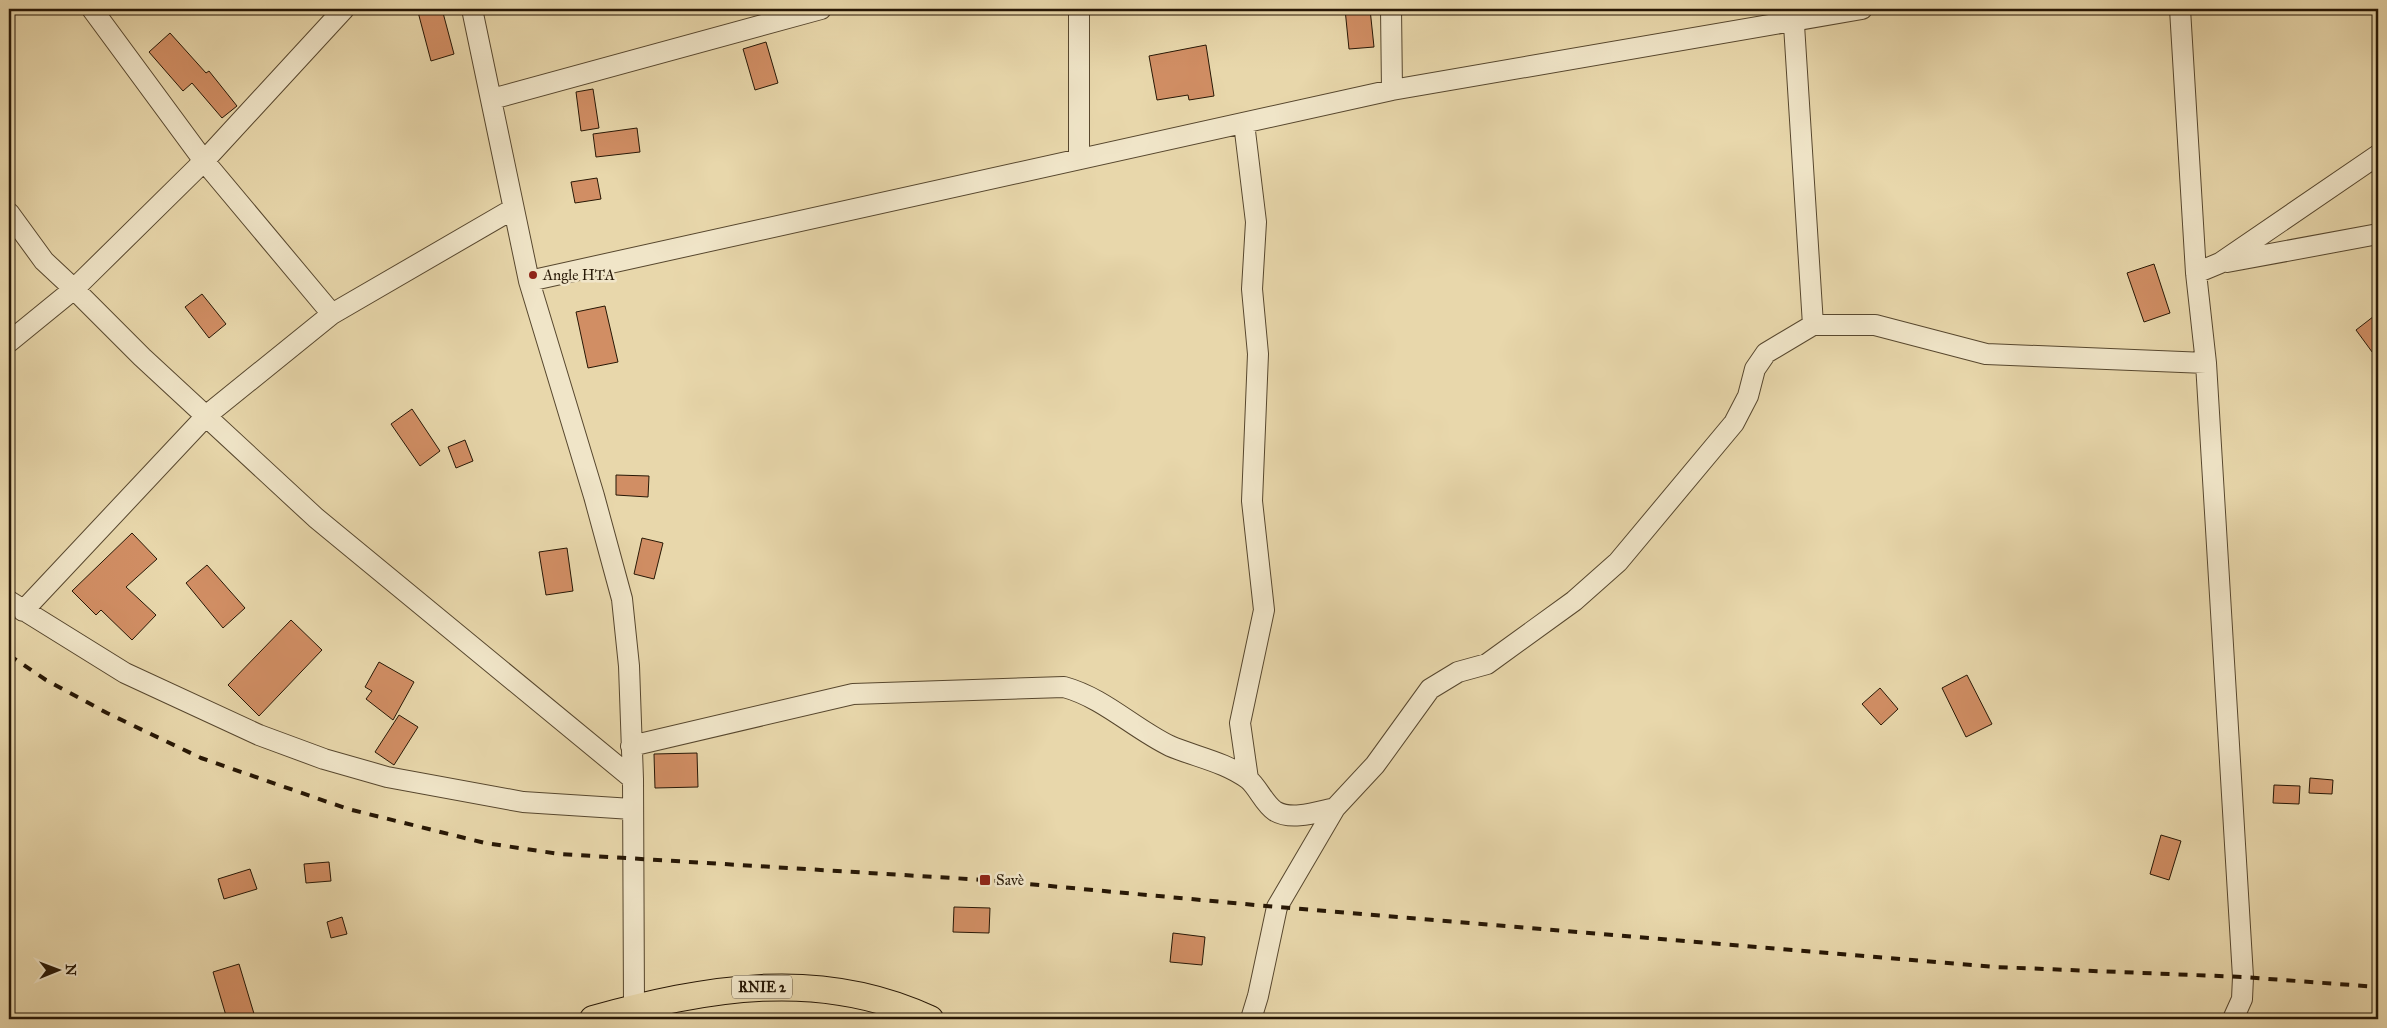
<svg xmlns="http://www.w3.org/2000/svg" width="2387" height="1028" viewBox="0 0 2387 1028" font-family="'IM FELL Great Primer',serif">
<rect width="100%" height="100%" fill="#e8d7ab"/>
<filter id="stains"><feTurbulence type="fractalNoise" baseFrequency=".004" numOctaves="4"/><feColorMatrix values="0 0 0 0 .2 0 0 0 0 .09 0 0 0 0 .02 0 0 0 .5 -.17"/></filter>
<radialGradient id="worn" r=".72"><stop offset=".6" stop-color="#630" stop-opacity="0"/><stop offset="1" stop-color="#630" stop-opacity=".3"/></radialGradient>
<!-- building -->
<path fill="#d18e64" stroke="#271705" d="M 431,9 L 442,9 L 454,54 L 431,61 L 418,12 Z
M 1345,9 L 1370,9 L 1374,47 L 1349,49 Z
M 170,33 L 206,73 L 209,71 L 237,106 L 222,118 L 192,83 L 183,91 L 149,52 Z
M 766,42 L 778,83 L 755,90 L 743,49 Z
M 1206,45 L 1214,96 L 1189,100 L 1188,95 L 1157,100 L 1149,56 Z
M 593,89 L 599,128 L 581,131 L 576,92 Z
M 637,128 L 640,152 L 596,157 L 593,134 Z
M 597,178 L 601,199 L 575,203 L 571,182 Z
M 2154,264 L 2170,313 L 2144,322 L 2127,273 Z
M 202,294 L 226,324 L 209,338 L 185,307 Z
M 605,306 L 618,362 L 588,368 L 576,312 Z
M 2378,313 L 2378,360 L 2356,330 Z
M 412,409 L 440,451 L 420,466 L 391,424 Z
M 465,440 L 473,461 L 456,468 L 448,447 Z
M 616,475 L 649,476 L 648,497 L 616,495 Z
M 132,533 L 157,559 L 126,587 L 156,615 L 132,640 L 101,610 L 96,615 L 72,591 Z
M 642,538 L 663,543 L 654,579 L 634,574 Z
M 567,548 L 573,591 L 546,595 L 539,552 Z
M 207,565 L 245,608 L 223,628 L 186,583 Z
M 291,620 L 322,650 L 259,716 L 228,685 Z
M 379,662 L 414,682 L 393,720 L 366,699 L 372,691 L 365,687 Z
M 1967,675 L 1992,724 L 1966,737 L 1942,688 Z
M 1880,688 L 1898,709 L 1881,725 L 1862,704 Z
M 399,715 L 418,727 L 394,765 L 375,752 Z
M 697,753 L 698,787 L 655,788 L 654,754 Z
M 2310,778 L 2333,780 L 2332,794 L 2309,793 Z
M 2274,785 L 2300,786 L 2299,804 L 2273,803 Z
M 2161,835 L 2181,841 L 2169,880 L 2150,874 Z
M 329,862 L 331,881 L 306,883 L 304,864 Z
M 250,869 L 257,889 L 224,899 L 218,879 Z
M 954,907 L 990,908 L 989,933 L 953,932 Z
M 342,917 L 347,934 L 331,938 L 327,922 Z
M 1173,933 L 1205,937 L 1202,965 L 1170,962 Z
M 239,964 L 255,1017 L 247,1019 L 227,1019 L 213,972 Z"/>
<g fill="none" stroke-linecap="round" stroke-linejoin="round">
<!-- minor casing -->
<g stroke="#57472e" stroke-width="22">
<path id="minor" d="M 92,9 L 204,161 L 332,314
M 472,9 L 529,281 L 594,496 L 622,599 L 629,666 L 633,779 L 634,1008
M 1079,9 L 1079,159
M 1391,9 L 1392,90
M 2180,9 L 2196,273 L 2206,363 L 2243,977 L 2242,999 L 2233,1019
M 492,99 L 821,9
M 1244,123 L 1256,222 L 1252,289 L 1258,354 L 1252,501 L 1264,610 L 1240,723 L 1248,779
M 9,213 L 44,261 L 74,289 L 142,357 L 316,518 L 633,779
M 2227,262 L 2378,234
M 2196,273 L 2220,263 L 2378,155
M 529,281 L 1392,90 L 1862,9
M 1813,325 L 1875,325 L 1986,354 L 2206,363
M 9,342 L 74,289 L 204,161 L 344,9
M 9,601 L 125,673 L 259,735 L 324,759 L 387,777 L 523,802 L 632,809
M 23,611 L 207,415 L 332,314 L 513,209
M 631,746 L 853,694 L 1064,687 C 1104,698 1133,728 1170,746 C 1196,757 1225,762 1248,779 C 1258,787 1264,804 1275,811 C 1292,821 1317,812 1335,808
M 1251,1019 L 1258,996 L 1277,907 L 1335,808 L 1375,765 L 1430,689 L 1458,672 L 1487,664 L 1574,601 L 1618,562 L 1734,423 L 1748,396 L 1755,369 L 1766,353 L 1813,325 L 1793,9"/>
</g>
<!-- major casing -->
<g stroke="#271705" stroke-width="28">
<path id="major" d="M 593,1019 C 706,988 819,967 930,1019"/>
</g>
<!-- minor -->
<use href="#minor" stroke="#f0e5c8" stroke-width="20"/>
<!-- major -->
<use href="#major" stroke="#e8d7ab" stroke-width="26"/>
<!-- rail -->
<path stroke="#271705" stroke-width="4" stroke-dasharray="9 9" stroke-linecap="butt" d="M 9,655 L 46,680 L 107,713 L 201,758 L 348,809 L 485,843 L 560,854 L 985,880 L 1277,907 L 1995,967 L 2243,977 L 2378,987"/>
</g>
<!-- markers -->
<g fill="#8f2418" stroke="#f0e5c8" stroke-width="2">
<circle cx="533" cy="275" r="5"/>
<rect x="979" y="874" width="12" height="12" rx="2.5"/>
</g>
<g text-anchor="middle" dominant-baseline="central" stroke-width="5" stroke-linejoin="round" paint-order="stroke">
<!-- shield labels -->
<rect fill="#f0e5c8" stroke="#635540" stroke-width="1" x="732" y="975.5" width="60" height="23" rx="4"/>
<g font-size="14" font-weight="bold" fill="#271705">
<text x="762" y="987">RNIE 2</text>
</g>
<!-- poi labels -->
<g font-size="15" fill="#271705" stroke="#f0e5c8" text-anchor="start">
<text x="543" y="275">Angle HTA</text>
<text x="996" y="880">Savè</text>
</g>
</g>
<!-- margin -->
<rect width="2387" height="1028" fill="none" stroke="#e8d7ab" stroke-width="30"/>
<rect x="10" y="10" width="2367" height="1008" fill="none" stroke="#271705" stroke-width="2.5"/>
<rect x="15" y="15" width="2357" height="998" fill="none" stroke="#271705"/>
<!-- north arrow -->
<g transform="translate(58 970) rotate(89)" stroke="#f0e5c8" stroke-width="4" paint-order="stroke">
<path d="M0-4L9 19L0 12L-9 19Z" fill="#271705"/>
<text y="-8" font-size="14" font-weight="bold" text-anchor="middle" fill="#271705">N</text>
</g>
<rect width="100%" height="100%" filter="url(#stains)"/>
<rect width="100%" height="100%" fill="url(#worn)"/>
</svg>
